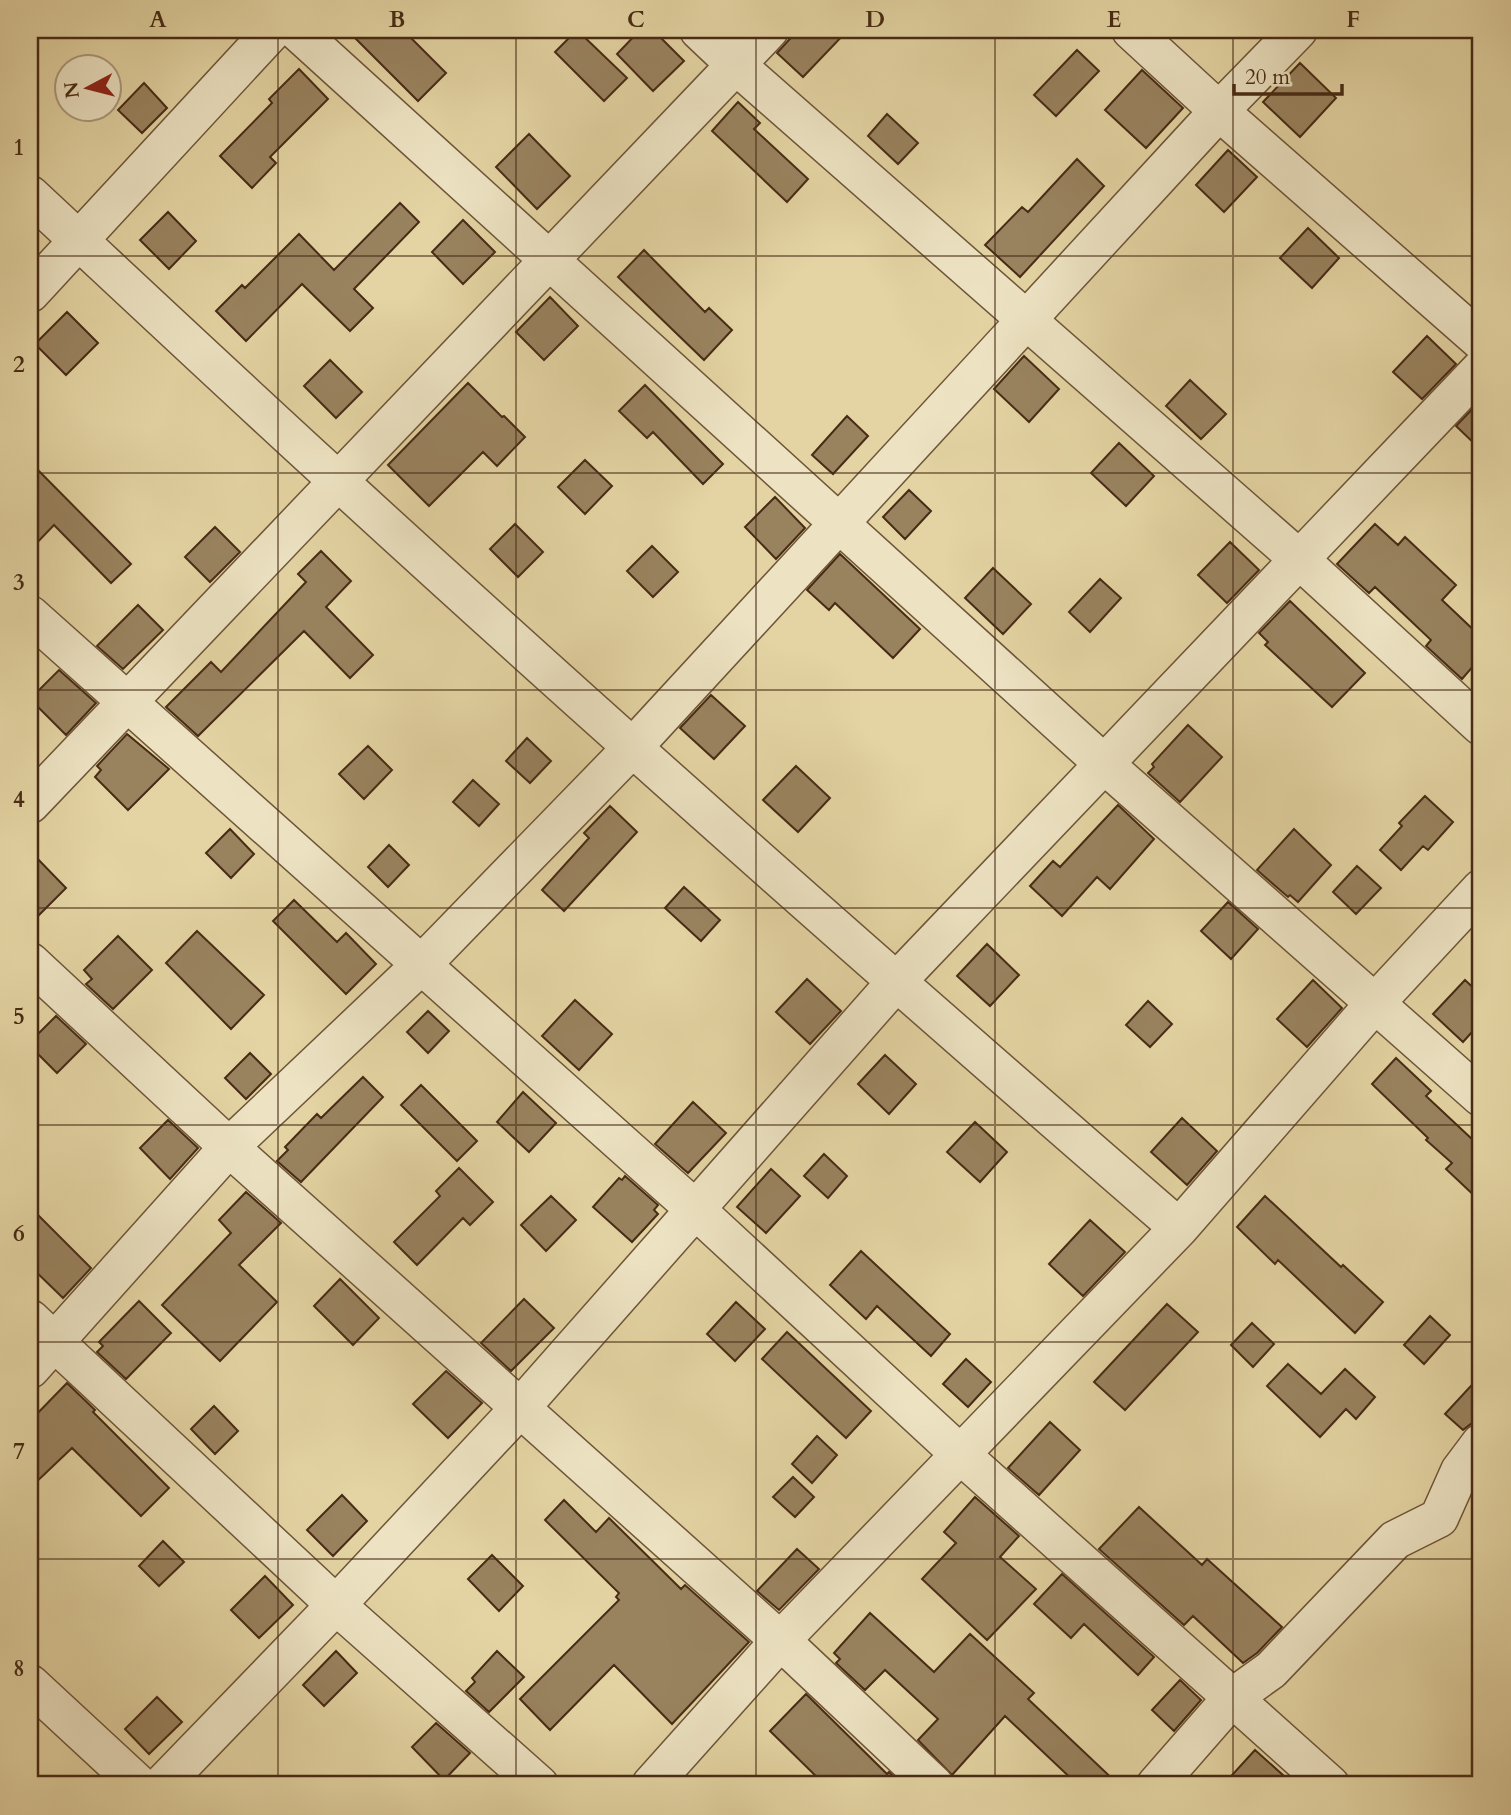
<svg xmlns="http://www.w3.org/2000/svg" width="1511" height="1815" viewBox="0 0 1511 1815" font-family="Cardo,serif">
<rect width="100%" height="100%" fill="#e4d4a3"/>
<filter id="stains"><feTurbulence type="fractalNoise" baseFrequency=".00286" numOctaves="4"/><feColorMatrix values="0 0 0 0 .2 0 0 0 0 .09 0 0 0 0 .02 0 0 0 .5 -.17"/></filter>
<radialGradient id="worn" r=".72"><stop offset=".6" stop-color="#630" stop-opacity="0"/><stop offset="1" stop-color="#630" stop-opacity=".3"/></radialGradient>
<!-- building -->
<path fill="#99835f" stroke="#472b15" stroke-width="2" d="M 347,30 L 403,30 L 446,73 L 418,101 Z
M 577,30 L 627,78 L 604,101 L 555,52 Z
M 640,30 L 653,30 L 684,61 L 653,91 L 617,54 Z
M 798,30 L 848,30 L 803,77 L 777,53 Z
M 1077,50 L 1099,71 L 1056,116 L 1034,95 Z
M 1300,63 L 1336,98 L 1300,137 L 1263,102 Z
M 299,69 L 328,99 L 270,157 L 276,163 L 252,188 L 220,156 L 272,103 L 269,99 Z
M 1142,70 L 1183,108 L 1146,148 L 1105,110 Z
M 144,83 L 167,108 L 142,133 L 118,110 Z
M 738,102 L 760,123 L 754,129 L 808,179 L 787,202 L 712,131 Z
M 887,114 L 918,143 L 898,164 L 868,136 Z
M 529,134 L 570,176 L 537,209 L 496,167 Z
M 1228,150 L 1257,177 L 1224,212 L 1196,185 Z
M 1077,159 L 1104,186 L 1020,277 L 985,245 L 1022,207 L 1028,212 Z
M 400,203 L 419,222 L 354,289 L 373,308 L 350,331 L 302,284 L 246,341 L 216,311 L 242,285 L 245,288 L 299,234 L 334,270 Z
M 168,212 L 196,241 L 169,269 L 140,240 Z
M 463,220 L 495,252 L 463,284 L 432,252 Z
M 1308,228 L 1339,258 L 1312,288 L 1280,258 Z
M 644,250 L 705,312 L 709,308 L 732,330 L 704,360 L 618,277 Z
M 550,297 L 578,326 L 544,360 L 516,332 Z
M 67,312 L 98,343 L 66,375 L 35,344 Z
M 1427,336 L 1456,364 L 1422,399 L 1393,372 Z
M 1024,356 L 1059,389 L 1029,422 L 994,389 Z
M 330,360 L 362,392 L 336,418 L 304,386 Z
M 1190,380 L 1226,414 L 1201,439 L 1166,406 Z
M 468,383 L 502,417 L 504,416 L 525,437 L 497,466 L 483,452 L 429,506 L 388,465 Z
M 645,385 L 723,464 L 703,484 L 653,432 L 647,438 L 619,411 Z
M 1481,400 L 1481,450 L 1456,426 Z
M 847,416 L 868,436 L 833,474 L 812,455 Z
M 1119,443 L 1154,476 L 1126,506 L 1091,473 Z
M 585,460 L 612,486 L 585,514 L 558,487 Z
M 30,462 L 131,564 L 111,583 L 54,525 L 30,550 Z
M 909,490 L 931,511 L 905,539 L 883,517 Z
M 775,497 L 805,528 L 776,559 L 745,527 Z
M 515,524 L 543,552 L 518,577 L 490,549 Z
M 1375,524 L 1398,545 L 1405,537 L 1456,585 L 1442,600 L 1481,637 L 1481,657 L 1462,679 L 1426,646 L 1431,640 L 1375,587 L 1369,593 L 1337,564 Z
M 215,527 L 240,552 L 210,582 L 185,557 Z
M 1230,542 L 1259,570 L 1227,603 L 1198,575 Z
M 652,546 L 678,572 L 653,597 L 627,571 Z
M 321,551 L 351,581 L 326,607 L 373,655 L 350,678 L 304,631 L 198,736 L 166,707 L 211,662 L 221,672 L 306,582 L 298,574 Z
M 840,554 L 920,629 L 893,658 L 835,603 L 829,610 L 807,590 Z
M 993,568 L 1031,604 L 1003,634 L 965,598 Z
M 1100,579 L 1121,598 L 1090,632 L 1069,612 Z
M 1290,601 L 1365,673 L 1332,707 L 1265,645 L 1268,642 L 1259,633 Z
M 138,605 L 163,630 L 123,669 L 97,646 Z
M 59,670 L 96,703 L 66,735 L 30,699 Z
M 711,695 L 745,726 L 714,759 L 680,728 Z
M 1188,725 L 1222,757 L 1180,802 L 1148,773 L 1154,767 L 1152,764 Z
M 127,734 L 169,769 L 128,810 L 95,777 L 101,770 L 97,766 Z
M 527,738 L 551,761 L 530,783 L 506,761 Z
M 368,746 L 392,770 L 364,799 L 339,774 Z
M 796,766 L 830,798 L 798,832 L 763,800 Z
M 473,780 L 499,804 L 479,826 L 453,802 Z
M 1425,796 L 1453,822 L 1428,850 L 1423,846 L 1401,870 L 1380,850 L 1402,826 L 1399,823 Z
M 1118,805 L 1154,839 L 1110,889 L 1097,877 L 1062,916 L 1030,886 L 1053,861 L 1060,867 Z
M 610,806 L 637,832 L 564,911 L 542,890 L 589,838 L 584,833 Z
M 230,829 L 254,854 L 231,878 L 206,853 Z
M 1294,829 L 1331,865 L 1298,902 L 1290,895 L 1288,897 L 1257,870 Z
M 389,845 L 409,865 L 388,887 L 368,867 Z
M 30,851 L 66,888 L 30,924 Z
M 1357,866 L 1381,888 L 1356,914 L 1333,892 Z
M 684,887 L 720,920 L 701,941 L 665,908 Z
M 294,900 L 337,942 L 346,933 L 376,964 L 346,994 L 273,921 Z
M 1228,902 L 1258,929 L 1231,959 L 1201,931 Z
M 197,931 L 264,995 L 231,1029 L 166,963 Z
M 118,936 L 152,970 L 113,1009 L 86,984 L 92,979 L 84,970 Z
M 987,944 L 1019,975 L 990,1006 L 957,976 Z
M 807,979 L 841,1011 L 810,1044 L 776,1012 Z
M 1313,980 L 1342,1008 L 1307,1047 L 1277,1019 Z
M 1465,980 L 1481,995 L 1481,1022 L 1463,1042 L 1433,1014 Z
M 575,1000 L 612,1034 L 579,1070 L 542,1036 Z
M 1148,1001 L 1172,1024 L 1150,1047 L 1126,1025 Z
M 428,1011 L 449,1031 L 428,1053 L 407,1032 Z
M 56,1016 L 86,1044 L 57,1073 L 30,1046 L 30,1042 Z
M 250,1053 L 271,1074 L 246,1099 L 225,1078 Z
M 885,1055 L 916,1084 L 889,1114 L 858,1084 Z
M 1396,1058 L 1431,1091 L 1426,1096 L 1473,1140 L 1481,1131 L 1481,1202 L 1446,1169 L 1452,1163 L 1426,1140 L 1428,1138 L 1372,1084 Z
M 363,1077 L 383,1097 L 301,1182 L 277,1161 L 288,1150 L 285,1147 L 317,1114 L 321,1118 Z
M 421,1085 L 477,1141 L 457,1161 L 401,1105 Z
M 523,1092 L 556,1123 L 529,1152 L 497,1122 Z
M 693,1102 L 726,1133 L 688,1173 L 655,1144 Z
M 1182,1118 L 1217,1151 L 1187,1185 L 1151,1152 Z
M 168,1120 L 198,1148 L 170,1179 L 140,1148 Z
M 975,1122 L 1007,1152 L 980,1182 L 947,1152 Z
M 824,1154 L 847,1176 L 828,1198 L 804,1176 Z
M 459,1168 L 493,1202 L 470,1225 L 463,1218 L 417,1265 L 394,1242 L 440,1196 L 436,1191 Z
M 771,1169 L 800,1196 L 766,1233 L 737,1207 Z
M 625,1176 L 658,1205 L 654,1210 L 658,1214 L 632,1242 L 593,1207 L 619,1178 L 622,1180 Z
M 246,1192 L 281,1223 L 239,1265 L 277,1302 L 220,1361 L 162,1305 L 231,1233 L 219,1220 Z
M 551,1196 L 576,1220 L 546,1251 L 521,1225 Z
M 1265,1196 L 1341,1267 L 1343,1265 L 1383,1302 L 1355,1333 L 1278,1260 L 1275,1264 L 1237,1227 Z
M 30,1207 L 91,1268 L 63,1298 L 30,1266 Z
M 1090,1220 L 1125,1252 L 1083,1296 L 1049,1264 Z
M 861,1251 L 950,1334 L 931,1356 L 877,1306 L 866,1319 L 830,1285 Z
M 340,1279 L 379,1318 L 353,1345 L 314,1306 Z
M 524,1299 L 554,1328 L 511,1371 L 481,1343 Z
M 139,1301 L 171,1333 L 126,1379 L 97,1352 L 103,1346 L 99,1342 Z
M 736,1302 L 765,1329 L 735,1361 L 707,1334 Z
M 1167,1304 L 1198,1332 L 1125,1410 L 1094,1382 Z
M 1430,1316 L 1450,1335 L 1424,1364 L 1404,1345 Z
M 1252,1323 L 1274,1344 L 1253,1367 L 1231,1345 Z
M 787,1332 L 871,1411 L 846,1438 L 762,1359 Z
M 966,1359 L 991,1382 L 968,1407 L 943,1384 Z
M 1288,1364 L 1321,1394 L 1345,1369 L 1375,1397 L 1356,1419 L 1346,1409 L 1320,1437 L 1267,1386 Z
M 446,1371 L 482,1403 L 448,1438 L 413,1404 Z
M 1481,1375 L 1481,1422 L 1472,1423 L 1463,1430 L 1445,1414 Z
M 67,1383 L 95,1410 L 93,1412 L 169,1488 L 141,1516 L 72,1448 L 30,1488 L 30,1421 Z
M 214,1406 L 238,1431 L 215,1454 L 191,1429 Z
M 1050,1422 L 1080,1450 L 1039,1495 L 1008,1468 Z
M 817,1436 L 837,1455 L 812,1483 L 792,1464 Z
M 793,1477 L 814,1497 L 795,1517 L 773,1497 Z
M 342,1495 L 367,1521 L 333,1556 L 307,1530 Z
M 975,1497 L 1019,1536 L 1000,1557 L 1036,1589 L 987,1640 L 922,1579 L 956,1543 L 944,1532 Z
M 564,1500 L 596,1532 L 609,1518 L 681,1589 L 685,1585 L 749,1642 L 672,1724 L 614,1665 L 550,1730 L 520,1699 L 619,1600 L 616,1597 L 619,1593 L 545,1520 Z
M 1139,1507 L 1202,1565 L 1207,1559 L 1282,1627 L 1257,1653 L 1243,1663 L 1193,1616 L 1184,1625 L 1099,1549 Z
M 163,1541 L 184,1562 L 159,1586 L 139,1566 Z
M 797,1549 L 819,1569 L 779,1610 L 757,1591 Z
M 492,1555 L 523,1586 L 499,1611 L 468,1579 Z
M 1062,1574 L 1154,1657 L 1138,1675 L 1084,1624 L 1071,1638 L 1034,1604 Z
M 265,1576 L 293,1605 L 259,1638 L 231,1610 Z
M 870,1613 L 934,1672 L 970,1634 L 1034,1693 L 1028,1699 L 1119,1785 L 1078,1785 L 1005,1716 L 952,1775 L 918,1740 L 938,1719 L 885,1670 L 865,1690 L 836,1663 L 840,1659 L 834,1653 Z
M 336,1651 L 357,1673 L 324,1706 L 303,1685 Z
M 497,1651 L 524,1677 L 489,1712 L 466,1691 L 475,1682 L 472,1678 Z
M 1180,1680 L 1201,1700 L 1174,1731 L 1152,1710 Z
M 806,1694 L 887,1774 L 889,1772 L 902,1785 L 825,1785 L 770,1731 Z
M 157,1697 L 182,1722 L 149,1754 L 125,1729 Z
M 436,1723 L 470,1753 L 444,1780 L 412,1747 Z
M 1255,1750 L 1294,1785 L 1223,1785 Z"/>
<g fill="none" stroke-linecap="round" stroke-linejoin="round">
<!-- minor casing -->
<g stroke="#6e5538" stroke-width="41">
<path id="minor" d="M 296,30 L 1103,763 L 1481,1097
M 699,30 L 736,65 L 1300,560 L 1481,726
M 1131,30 L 1219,111 L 1481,341
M 30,195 C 132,290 234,386 337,480 C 614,734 895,982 1179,1228
M 30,293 L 273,30
M 30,615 L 696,1210 L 960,1454 L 1330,1785
M 30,804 L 769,30
M 30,962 L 229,1147 L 795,1654 L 934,1785
M 30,1319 L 336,1605 L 539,1785
M 30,1369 L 229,1147 L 422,964 L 633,747 L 1219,111 L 1298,30
M 30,1684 L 139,1785
M 162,1785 L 336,1605 L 521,1407 L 896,982 L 1481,369
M 651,1785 L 779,1642 L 1179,1228 L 1376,1002 L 1481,889
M 1156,1785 L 1232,1698 L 1271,1670 L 1395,1540 L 1439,1518 L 1460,1471 L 1481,1443"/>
</g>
<!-- minor -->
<use href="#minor" stroke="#ede3c3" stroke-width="38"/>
</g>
<!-- grid -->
<path fill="none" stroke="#472b15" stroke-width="2" stroke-opacity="0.55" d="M 278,30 L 278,1785M 516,30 L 516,1785M 756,30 L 756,1785M 995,30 L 995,1785M 1233,30 L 1233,1785M 30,256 L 1481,256M 30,473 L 1481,473M 30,690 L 1481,690M 30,908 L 1481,908M 30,1125 L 1481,1125M 30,1342 L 1481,1342M 30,1559 L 1481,1559"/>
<!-- margin -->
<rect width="1511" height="1815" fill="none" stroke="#e4d4a3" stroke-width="77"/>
<!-- north arrow -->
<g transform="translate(88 88) rotate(263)"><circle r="33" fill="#ede3c3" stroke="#ab997d" stroke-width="2"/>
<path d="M0-5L12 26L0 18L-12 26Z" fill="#8f2418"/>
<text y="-10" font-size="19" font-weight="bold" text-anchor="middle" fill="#472b15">N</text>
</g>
<!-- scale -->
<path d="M1234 84v10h108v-10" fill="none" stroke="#472b15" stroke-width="3.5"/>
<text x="1245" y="84" font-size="21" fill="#472b15" stroke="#ede3c3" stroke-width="5" paint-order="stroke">20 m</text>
<rect x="38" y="38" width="1434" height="1738" fill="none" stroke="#472b15" stroke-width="2.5"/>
<g font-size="23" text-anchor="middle" font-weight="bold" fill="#472b15">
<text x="158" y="27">A</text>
<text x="397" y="27">B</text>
<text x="636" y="27">C</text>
<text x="875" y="27">D</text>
<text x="1114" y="27">E</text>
<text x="1353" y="27">F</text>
<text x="19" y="155">1</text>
<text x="19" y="372">2</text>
<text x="19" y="590">3</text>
<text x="19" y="807">4</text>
<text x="19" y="1024">5</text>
<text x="19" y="1241">6</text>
<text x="19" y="1459">7</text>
<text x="19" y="1676">8</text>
</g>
<rect width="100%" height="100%" filter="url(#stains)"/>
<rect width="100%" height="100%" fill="url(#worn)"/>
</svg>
